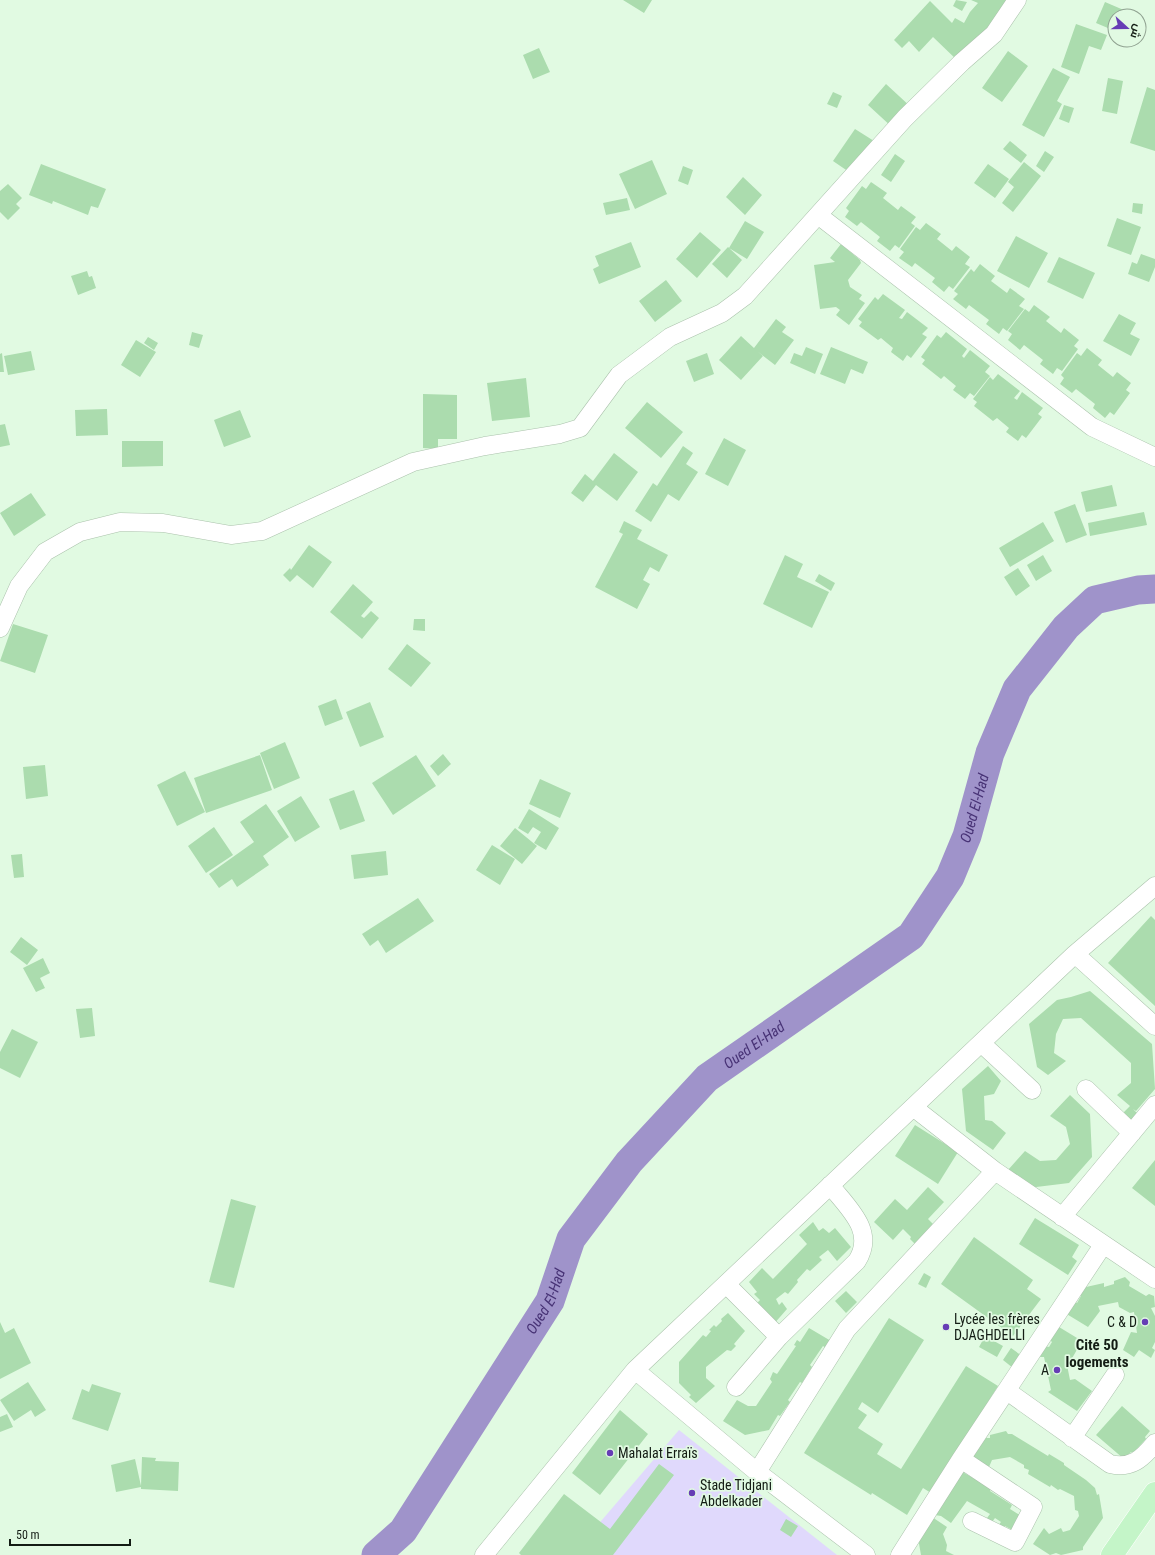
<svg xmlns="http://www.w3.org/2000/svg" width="1155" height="1555" viewBox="0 0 1155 1555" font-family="'Roboto Condensed',Cairo,sans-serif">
<rect width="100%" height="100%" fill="#e1fae2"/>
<!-- green -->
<path fill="#e0d9fc" d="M 679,1430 L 837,1555 L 572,1555 Z"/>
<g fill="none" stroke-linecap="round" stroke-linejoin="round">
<!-- river -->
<path stroke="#9f93ca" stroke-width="29" id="s1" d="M 376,1555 L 403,1531 L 550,1301 L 571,1239 L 629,1162 L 707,1078 L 911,936 L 950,877 L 967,836 L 990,753 L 1017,689 L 1066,627 L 1095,600 L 1138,590 L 1155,589"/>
</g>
<!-- building -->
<path fill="#abdcae" d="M 623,0 L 652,0 L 644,13 Z
M 956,0 L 967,2 L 962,11 L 953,6 Z
M 971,0 L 1016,0 L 959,62 L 933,37 L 919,52 L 909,41 L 902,48 L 894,40 L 930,1 L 952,23 L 955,18 L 964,23 L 970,12 L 978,3 Z
M 1105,2 L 1126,11 L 1124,16 L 1115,16 L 1115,31 L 1096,23 Z
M 1076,24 L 1107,35 L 1101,50 L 1089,46 L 1079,74 L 1061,67 Z
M 539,48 L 550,72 L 533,79 L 523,55 Z
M 1008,51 L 1028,66 L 1002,102 L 982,88 Z
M 1053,68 L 1070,77 L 1057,101 L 1062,104 L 1044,137 L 1022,125 Z
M 1108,78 L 1123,81 L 1117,114 L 1102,111 Z
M 886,84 L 912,108 L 893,128 L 868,105 Z
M 1147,87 L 1155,90 L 1155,151 L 1130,143 Z
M 833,92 L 842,96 L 837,108 L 827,104 Z
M 1064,105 L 1074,108 L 1069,123 L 1059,119 Z
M 855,129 L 874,141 L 852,174 L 833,161 Z
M 1010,141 L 1027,155 L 1021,163 L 1003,149 Z
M 1045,151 L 1054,157 L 1044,172 L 1036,166 Z
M 895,154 L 905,161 L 891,182 L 881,175 Z
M 652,160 L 667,194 L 635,209 L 619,174 Z
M 1024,162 L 1041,176 L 1013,212 L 1002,203 L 1014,187 L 1008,182 Z
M 41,164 L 106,189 L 98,208 L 91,206 L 88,215 L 53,201 L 52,204 L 29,195 Z
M 988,164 L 1009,179 L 995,198 L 974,183 Z
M 683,166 L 693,170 L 688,185 L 678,181 Z
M 743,177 L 762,195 L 745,215 L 726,197 Z
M 871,182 L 887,193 L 883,198 L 898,210 L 901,206 L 916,217 L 911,223 L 915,226 L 899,248 L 895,245 L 890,251 L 877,241 L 880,237 L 861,222 L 857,226 L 845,217 L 849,211 L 846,208 L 862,186 L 866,189 Z
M 8,184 L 22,198 L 16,204 L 20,208 L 8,220 L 0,212 L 0,191 Z
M 627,198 L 630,210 L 606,215 L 603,203 Z
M 1133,203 L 1143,204 L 1142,214 L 1132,212 Z
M 1117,218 L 1141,227 L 1131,255 L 1107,246 Z
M 745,221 L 764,232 L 747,259 L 729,248 Z
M 926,223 L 941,234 L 937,239 L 952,251 L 956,246 L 970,257 L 965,264 L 970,267 L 953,289 L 949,286 L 944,292 L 932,282 L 935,278 L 915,263 L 912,267 L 899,258 L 904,252 L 900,249 L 916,227 L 920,230 Z
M 700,232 L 721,250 L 697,278 L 676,259 Z
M 1016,236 L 1048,253 L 1029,288 L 997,271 Z
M 631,242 L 641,267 L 599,284 L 593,269 L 599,266 L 595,256 Z
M 841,244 L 860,260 L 861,263 L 848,280 L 850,287 L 862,295 L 859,299 L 865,303 L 849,325 L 836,315 L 840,310 L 836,307 L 820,309 L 814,265 L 835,262 L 830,258 Z
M 728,247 L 742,260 L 727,278 L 712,264 Z
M 1141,254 L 1155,259 L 1155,267 L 1149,282 L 1128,274 L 1132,262 L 1137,264 Z
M 1059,257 L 1095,273 L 1083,299 L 1047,282 Z
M 980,264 L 995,276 L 991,281 L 1007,293 L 1010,288 L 1025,299 L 1019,306 L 1024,309 L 1007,331 L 1003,328 L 999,334 L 986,324 L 989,320 L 969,305 L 966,309 L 953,299 L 958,294 L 954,291 L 971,269 L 974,272 Z
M 87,271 L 89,277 L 92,276 L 96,288 L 78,295 L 71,276 Z
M 666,280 L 682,301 L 655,322 L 639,301 Z
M 883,294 L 905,310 L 899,318 L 902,319 L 907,312 L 928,328 L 922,334 L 927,337 L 911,358 L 907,355 L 903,361 L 891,352 L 893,348 L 881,338 L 878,340 L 859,326 L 862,322 L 858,319 L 875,297 L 878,300 Z
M 1034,305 L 1050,317 L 1046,321 L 1061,333 L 1064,328 L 1079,340 L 1074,346 L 1078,349 L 1062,371 L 1057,368 L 1053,374 L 1040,364 L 1043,360 L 1024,345 L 1020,350 L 1008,340 L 1012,334 L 1008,331 L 1025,309 L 1029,312 Z
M 1119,314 L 1136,323 L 1130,334 L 1140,339 L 1131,356 L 1103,341 Z
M 776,319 L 786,327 L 782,332 L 794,340 L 775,365 L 757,351 L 763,356 L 741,380 L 719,360 L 741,336 L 754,348 Z
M 192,332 L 203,335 L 199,348 L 189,345 Z
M 946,332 L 967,349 L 962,356 L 964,358 L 970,350 L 990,366 L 985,372 L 990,376 L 974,396 L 970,393 L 965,399 L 953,390 L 956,386 L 944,376 L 941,379 L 922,364 L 925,360 L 921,357 L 937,335 L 941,338 Z
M 148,337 L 158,343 L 154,350 L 144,343 Z
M 136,340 L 156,352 L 140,377 L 121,365 Z
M 806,347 L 823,354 L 815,374 L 790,363 L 794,353 L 802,356 Z
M 831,347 L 868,362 L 863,374 L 851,369 L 845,384 L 820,374 Z
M 1087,348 L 1102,360 L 1098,365 L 1113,377 L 1117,372 L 1131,383 L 1126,390 L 1130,393 L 1114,415 L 1110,412 L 1105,418 L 1093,408 L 1095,404 L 1076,389 L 1072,393 L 1060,384 L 1064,378 L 1061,375 L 1077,353 L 1081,356 Z
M 31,351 L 35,370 L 8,375 L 4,356 Z
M 2,353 L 4,372 L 0,372 L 0,354 Z
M 707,353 L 714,374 L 694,382 L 686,361 Z
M 998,374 L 1020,391 L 1014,398 L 1017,400 L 1022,392 L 1043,408 L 1038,414 L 1042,417 L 1026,438 L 1022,435 L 1018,441 L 1006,432 L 1009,428 L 997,418 L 993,421 L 974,406 L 977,402 L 973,399 L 990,377 L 993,380 Z
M 526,378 L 530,417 L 492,421 L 487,383 Z
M 423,394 L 457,395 L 457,439 L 438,439 L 438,449 L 423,448 Z
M 647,402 L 683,432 L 661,458 L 625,428 Z
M 107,409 L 108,435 L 76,436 L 75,410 Z
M 240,410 L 251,437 L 224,447 L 214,420 Z
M 5,424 L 10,445 L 0,447 L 0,425 Z
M 724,438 L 746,450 L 728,486 L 705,474 Z
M 122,441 L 163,441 L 163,466 L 122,467 Z
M 683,446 L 693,453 L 686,464 L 698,472 L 679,501 L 668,494 L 651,522 L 635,511 L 653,483 L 657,486 Z
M 614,453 L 638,472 L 617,501 L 596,485 L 583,502 L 571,493 L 585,474 L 593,481 Z
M 1112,485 L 1117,506 L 1086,512 L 1081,492 Z
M 31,493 L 46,515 L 14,536 L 0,513 Z
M 1075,504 L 1087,535 L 1066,543 L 1054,512 Z
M 1144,512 L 1147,525 L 1090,536 L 1088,523 Z
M 624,521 L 642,530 L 637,539 L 668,555 L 659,572 L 650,567 L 643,580 L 650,584 L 637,609 L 595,587 L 623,534 L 619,532 Z
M 1043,522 L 1054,541 L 1010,567 L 999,548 Z
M 309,545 L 332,562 L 313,588 L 297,575 L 290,582 L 283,575 L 290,568 L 291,570 Z
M 785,555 L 803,564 L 797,577 L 829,592 L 812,628 L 763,604 Z
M 1043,555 L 1052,571 L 1036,581 L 1027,565 Z
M 1018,568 L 1030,586 L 1016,596 L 1004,577 Z
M 819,574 L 835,583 L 831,591 L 815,581 Z
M 353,584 L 373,602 L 361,616 L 364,618 L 371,611 L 379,618 L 362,639 L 330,612 Z
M 414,619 L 425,619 L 425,631 L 413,630 Z
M 13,624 L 48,635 L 35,673 L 0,661 Z
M 407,644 L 431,663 L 411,687 L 388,669 Z
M 336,699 L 343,719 L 325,726 L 318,706 Z
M 370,702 L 384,737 L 360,747 L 346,712 Z
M 285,742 L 300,778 L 274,789 L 260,753 Z
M 443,754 L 451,764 L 438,776 L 430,766 Z
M 260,755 L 272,790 L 206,813 L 194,778 Z
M 416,755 L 436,786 L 393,815 L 372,783 Z
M 45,765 L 48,796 L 26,799 L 23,767 Z
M 185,771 L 205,812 L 177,826 L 157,785 Z
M 540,779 L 571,793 L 560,818 L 529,804 Z
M 354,790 L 365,821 L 340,830 L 329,799 Z
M 301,796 L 320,827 L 295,842 L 277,811 Z
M 266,804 L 289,837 L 263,856 L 269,865 L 237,887 L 232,879 L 219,888 L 209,874 L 254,842 L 240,822 Z
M 529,809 L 559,828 L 546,850 L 534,843 L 541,832 L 533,827 L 528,834 L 518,828 Z
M 214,827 L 233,855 L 206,873 L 188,846 Z
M 515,828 L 537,846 L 522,864 L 500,846 Z
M 492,845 L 515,859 L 500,885 L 476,870 Z
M 386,851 L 388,875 L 354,879 L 351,855 Z
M 22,854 L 24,877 L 14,878 L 11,855 Z
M 418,898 L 434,921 L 386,953 L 378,940 L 370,946 L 362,934 Z
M 1151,916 L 1155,920 L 1155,1006 L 1108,963 Z
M 21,937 L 38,950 L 27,965 L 10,952 Z
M 43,958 L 50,973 L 40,978 L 45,988 L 36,992 L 23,968 Z
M 1090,991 L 1152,1044 L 1155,1089 L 1136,1111 L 1133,1109 L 1140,1116 L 1129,1127 L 1119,1117 L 1130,1106 L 1117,1095 L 1131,1083 L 1131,1063 L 1081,1018 L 1063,1019 L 1056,1034 L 1054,1053 L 1066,1061 L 1048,1075 L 1037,1067 L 1029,1024 L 1057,1000 L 1071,997 Z
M 92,1008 L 95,1036 L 80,1038 L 76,1009 Z
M 12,1029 L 38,1042 L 20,1078 L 0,1068 L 0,1052 Z
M 988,1066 L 1001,1081 L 994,1094 L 984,1096 L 985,1120 L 992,1121 L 1006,1133 L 993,1150 L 966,1131 L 962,1089 Z
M 1070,1095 L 1090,1114 L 1092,1157 L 1069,1183 L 1028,1188 L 1008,1170 L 1025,1151 L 1040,1161 L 1056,1160 L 1070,1144 L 1066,1127 L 1050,1116 Z
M 915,1125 L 958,1152 L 938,1184 L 895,1156 Z
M 1155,1160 L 1155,1206 L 1132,1188 Z
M 928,1187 L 944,1202 L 928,1219 L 936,1227 L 918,1247 L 910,1239 L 911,1237 L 903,1229 L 893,1240 L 874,1222 L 895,1199 L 907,1210 Z
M 231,1199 L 256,1206 L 234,1288 L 209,1282 Z
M 1035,1218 L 1079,1245 L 1072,1257 L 1077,1261 L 1068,1275 L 1019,1244 Z
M 813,1222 L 819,1231 L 823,1228 L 829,1233 L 835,1228 L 851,1247 L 837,1261 L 828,1250 L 819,1257 L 822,1260 L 810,1271 L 807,1269 L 797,1280 L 798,1282 L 788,1294 L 785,1292 L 776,1299 L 779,1305 L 782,1302 L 787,1309 L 773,1325 L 755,1305 L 760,1300 L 754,1294 L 757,1292 L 749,1282 L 762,1268 L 773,1279 L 807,1244 L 799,1235 Z
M 974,1237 L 1033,1280 L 1027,1289 L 1041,1299 L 1013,1336 L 941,1284 Z
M 924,1273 L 931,1277 L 926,1288 L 918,1284 Z
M 1125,1277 L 1130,1282 L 1129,1286 L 1146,1296 L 1149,1294 L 1154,1296 L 1155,1307 L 1151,1308 L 1155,1316 L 1155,1342 L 1152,1348 L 1155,1350 L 1151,1358 L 1139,1350 L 1134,1357 L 1123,1350 L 1131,1332 L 1137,1333 L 1134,1312 L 1130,1313 L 1119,1307 L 1118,1302 L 1098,1306 L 1100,1311 L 1088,1327 L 1065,1313 L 1074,1301 L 1077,1303 L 1081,1296 L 1078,1294 L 1083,1286 L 1086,1287 L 1104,1283 L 1104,1287 L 1114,1284 L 1114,1281 Z
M 846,1291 L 857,1302 L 846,1313 L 835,1301 Z
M 728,1313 L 745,1331 L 734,1344 L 736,1346 L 731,1351 L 727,1350 L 706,1367 L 706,1378 L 715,1386 L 696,1403 L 689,1397 L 691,1395 L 679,1383 L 679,1362 L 703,1335 L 706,1337 L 711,1331 L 709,1330 L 714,1325 L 716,1327 L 722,1321 L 721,1319 Z
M 889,1318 L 924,1340 L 878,1413 L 862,1402 L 858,1409 L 867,1415 L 858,1428 L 883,1444 L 877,1454 L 901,1469 L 966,1366 L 998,1386 L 931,1493 L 923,1488 L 907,1515 L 872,1493 L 871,1495 L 804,1453 Z
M 0,1322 L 5,1333 L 14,1328 L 31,1363 L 0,1379 Z
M 1059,1327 L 1082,1341 L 1071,1360 L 1066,1360 L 1070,1380 L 1075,1379 L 1092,1391 L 1077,1411 L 1048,1392 L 1051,1390 L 1044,1357 L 1040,1357 L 1045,1346 L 1049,1347 L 1052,1342 L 1050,1340 Z
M 809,1328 L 831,1341 L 826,1348 L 823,1346 L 810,1365 L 812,1367 L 802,1383 L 800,1382 L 788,1400 L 790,1402 L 780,1416 L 778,1415 L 769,1430 L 745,1435 L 723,1421 L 737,1400 L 748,1406 L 756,1406 L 772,1382 L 770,1379 L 773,1372 L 777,1374 L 796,1346 L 794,1345 L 797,1340 L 800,1342 Z
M 985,1336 L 1003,1346 L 997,1357 L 979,1347 Z
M 1011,1348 L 1022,1356 L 1013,1368 L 1003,1360 Z
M 28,1382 L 46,1410 L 35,1417 L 31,1410 L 14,1421 L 0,1400 Z
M 92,1384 L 121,1393 L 108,1431 L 72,1419 L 82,1389 L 89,1392 Z
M 1122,1406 L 1150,1431 L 1145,1437 L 1146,1439 L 1133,1453 L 1131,1452 L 1124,1459 L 1096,1435 Z
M 620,1410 L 648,1434 L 600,1495 L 572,1473 Z
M 7,1414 L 13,1427 L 0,1432 L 0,1417 Z
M 1006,1431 L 1008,1434 L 1012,1434 L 1048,1456 L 1049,1454 L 1064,1463 L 1064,1465 L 1086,1480 L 1095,1488 L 1097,1495 L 1099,1494 L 1103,1518 L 1083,1547 L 1083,1550 L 1061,1555 L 1056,1553 L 1050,1555 L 1033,1544 L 1044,1528 L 1049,1534 L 1061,1528 L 1063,1532 L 1070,1530 L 1079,1516 L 1078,1511 L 1075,1510 L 1074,1496 L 1060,1489 L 1058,1490 L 1051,1485 L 1050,1487 L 1028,1474 L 1029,1470 L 1024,1468 L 1024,1465 L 1010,1457 L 992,1460 L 989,1467 L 972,1456 L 983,1438 L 990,1438 L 990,1435 Z
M 142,1457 L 156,1458 L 155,1461 L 179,1462 L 178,1491 L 141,1489 L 141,1487 L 116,1492 L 111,1465 L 135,1459 L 141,1486 Z
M 659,1464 L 674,1475 L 613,1555 L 521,1555 L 519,1553 L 564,1494 L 610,1529 Z
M 959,1470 L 991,1488 L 990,1491 L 1012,1505 L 1010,1509 L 1023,1517 L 1014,1531 L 1005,1526 L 1002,1529 L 997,1527 L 1001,1522 L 995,1518 L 992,1522 L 987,1518 L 990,1514 L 967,1501 L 951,1523 L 941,1516 L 929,1514 Z
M 929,1515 L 947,1527 L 943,1534 L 947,1545 L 946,1551 L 954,1555 L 921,1555 L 918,1538 Z
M 786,1519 L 798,1526 L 791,1537 L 780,1530 Z"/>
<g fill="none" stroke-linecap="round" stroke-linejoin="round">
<!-- minor casing -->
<g stroke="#abc2ac" stroke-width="19">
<path id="minor" d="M 818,215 L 1092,427 L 1155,457
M 0,628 L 19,586 L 45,552 L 80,532 L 120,522 L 163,523 L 231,535 L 262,531 L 413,462 L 485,446 L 560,434 L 580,428 L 619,375 L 670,337 L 722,313 L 745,296 L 905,118 L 962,62 L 994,34 L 1017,0
M 1075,954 L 1155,1026
M 981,1043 L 1032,1090
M 1086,1089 L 1132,1133
M 913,1107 L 995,1171 L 1155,1279
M 1062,1217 L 1155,1105
M 726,1284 L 779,1337
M 635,1370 L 757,1472
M 736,1387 L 779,1337 L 857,1261 C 876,1231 848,1208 830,1185
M 1007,1391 L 1110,1464 C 1131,1469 1142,1459 1155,1443
M 1072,1438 L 1115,1375
M 961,1459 L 1033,1507 L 1015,1542 L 972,1521
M 484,1555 L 635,1370 L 1075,954 L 1155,886
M 866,1555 L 757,1472 L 847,1329 L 995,1171
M 900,1555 L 961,1459 L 1103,1245"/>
</g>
<!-- major casing -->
<g stroke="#fff" stroke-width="23">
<path id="major" d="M 1112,1555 L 1155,1493"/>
</g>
<!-- minor -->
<use href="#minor" stroke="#fff" stroke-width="18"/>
<!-- major -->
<use href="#major" stroke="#c4f5c8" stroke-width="22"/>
</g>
<!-- markers -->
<g fill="#663db5" stroke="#e1fae2" stroke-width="1.5">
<circle cx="1145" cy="1322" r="4"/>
<circle cx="946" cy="1327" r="4"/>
<circle cx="1057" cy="1370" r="4"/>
<circle cx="610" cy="1453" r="4"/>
<circle cx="692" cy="1493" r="4"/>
</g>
<g text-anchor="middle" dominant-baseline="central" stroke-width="3.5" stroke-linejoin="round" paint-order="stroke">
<!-- poi labels -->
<g font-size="14" fill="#131c14" stroke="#e1fae2" text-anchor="start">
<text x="954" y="1319">Lycée les frères<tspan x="954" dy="16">DJAGHDELLI</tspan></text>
<text x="1137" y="1322" text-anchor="end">C &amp; D</text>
<text x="1049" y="1370" text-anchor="end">A</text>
<text x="618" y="1453">Mahalat Erraïs</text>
<text x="700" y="1485">Stade Tidjani<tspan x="700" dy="16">Abdelkader</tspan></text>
</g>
<!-- water labels -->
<g font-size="15" font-style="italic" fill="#473275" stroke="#e1fae2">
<text stroke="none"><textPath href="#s1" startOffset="978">Oued El-Had</textPath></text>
<text stroke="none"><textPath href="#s1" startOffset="643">Oued El-Had</textPath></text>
<text stroke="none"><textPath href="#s1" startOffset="307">Oued El-Had</textPath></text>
</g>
<!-- neighbourhood labels -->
<g font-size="15" font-weight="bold" fill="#131c14" stroke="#e1fae2">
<text x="1097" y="1345">Cité 50<tspan x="1097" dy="17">logements</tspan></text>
</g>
</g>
<!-- north arrow -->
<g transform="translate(1127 28) rotate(111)"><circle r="19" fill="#e1fae2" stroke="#8fa190"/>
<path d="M0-3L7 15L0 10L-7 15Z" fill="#663db5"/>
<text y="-6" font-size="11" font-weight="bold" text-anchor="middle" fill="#131c14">ش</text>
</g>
<!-- scale -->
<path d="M10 1539v6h120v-6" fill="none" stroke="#131c14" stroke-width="2"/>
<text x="16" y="1539" font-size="12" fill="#131c14" stroke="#e1fae2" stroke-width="3" paint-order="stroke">50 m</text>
</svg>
